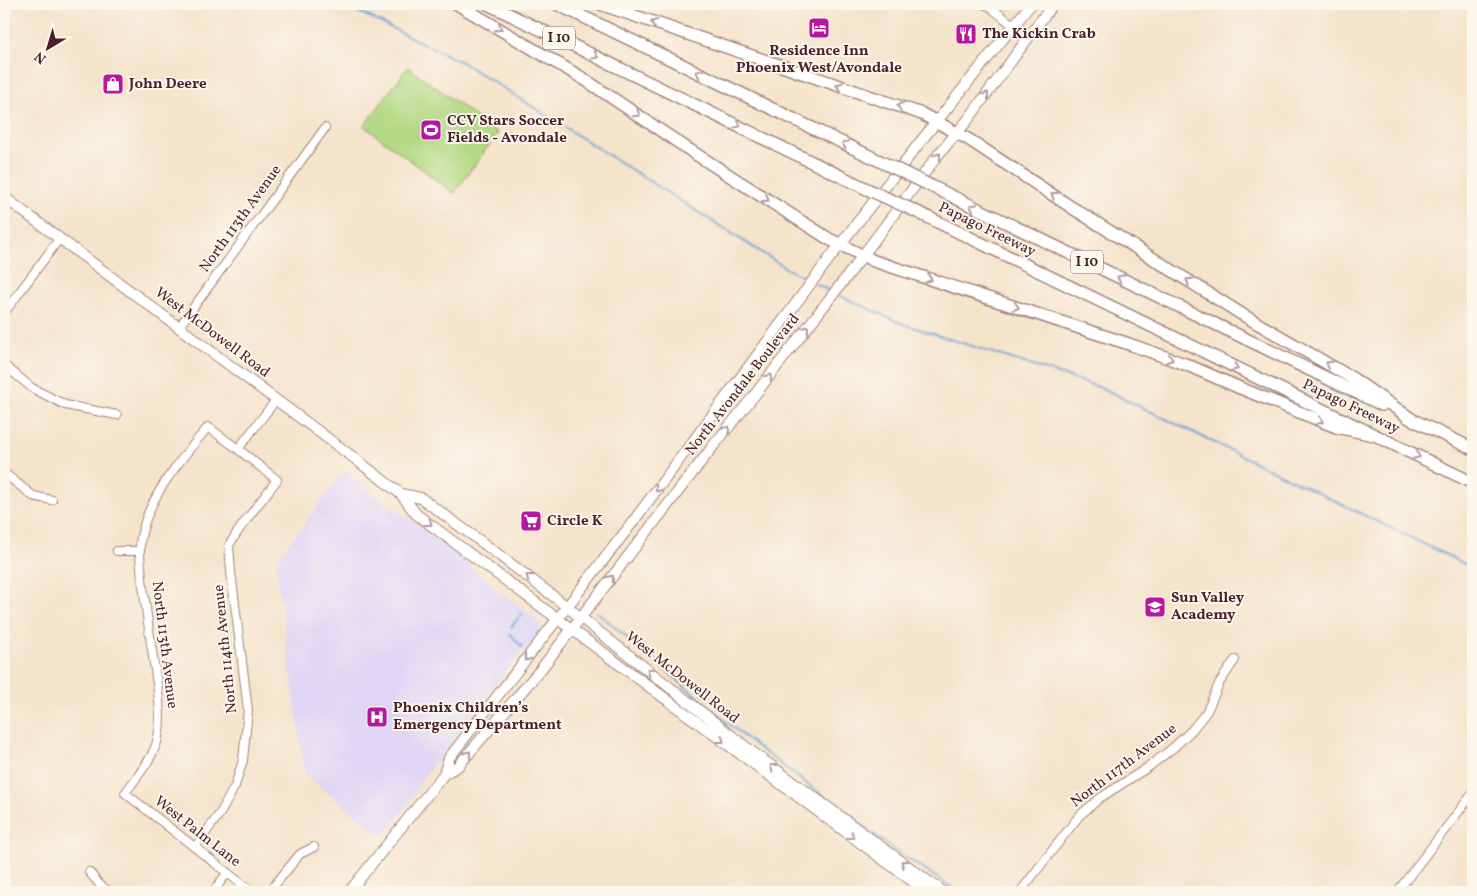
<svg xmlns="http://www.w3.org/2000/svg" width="1477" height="896" viewBox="0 0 1477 896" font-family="Vollkorn,serif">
<rect width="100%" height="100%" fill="#fbf7ec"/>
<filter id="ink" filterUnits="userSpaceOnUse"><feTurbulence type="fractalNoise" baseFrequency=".02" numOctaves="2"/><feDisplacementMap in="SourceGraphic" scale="10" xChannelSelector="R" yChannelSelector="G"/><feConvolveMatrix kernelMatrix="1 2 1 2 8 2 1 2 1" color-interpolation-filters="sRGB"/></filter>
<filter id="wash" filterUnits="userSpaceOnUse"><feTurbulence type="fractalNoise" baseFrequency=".0096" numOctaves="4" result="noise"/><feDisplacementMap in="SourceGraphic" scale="20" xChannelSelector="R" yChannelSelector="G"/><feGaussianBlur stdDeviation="1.12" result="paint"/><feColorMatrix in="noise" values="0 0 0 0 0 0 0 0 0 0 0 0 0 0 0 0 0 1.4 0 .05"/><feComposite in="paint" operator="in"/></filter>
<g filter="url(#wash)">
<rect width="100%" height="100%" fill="#f5e3ca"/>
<!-- built -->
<path fill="#dfd5f5" d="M 346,470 L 357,481 L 377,497 L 403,514 L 460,558 L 493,586 L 538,620 L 542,628 L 537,638 L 519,654 L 423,778 L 408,803 L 383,837 L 305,775 L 275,562 Z"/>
<!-- green -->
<path fill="#b2d983" stroke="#7e7c57" d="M 408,67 L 498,133 L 454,193 L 364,126 Z"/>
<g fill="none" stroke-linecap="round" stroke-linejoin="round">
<!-- stream -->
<path stroke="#669fd5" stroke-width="2" d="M 343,4 L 463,63 L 500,86 L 789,270 L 810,280
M 816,284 L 832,292
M 838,295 L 903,324 L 1102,388 L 1473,568
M 597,612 L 747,739 L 903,856 L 959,892
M 511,627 L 522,614
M 510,634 L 522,647"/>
</g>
</g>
<g filter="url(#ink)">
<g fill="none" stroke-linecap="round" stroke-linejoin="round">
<!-- minor casing -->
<g stroke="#a0817a" stroke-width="10">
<path id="minor" d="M 984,4 L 989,6 L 1013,25
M 4,313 L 60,238
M 179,327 L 325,128
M 4,365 L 32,388 L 65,405 L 117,415
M 238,449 L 276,400
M 4,473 L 33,496 L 52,500
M 117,551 L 140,551
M 195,847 L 221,812 L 235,786 L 243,760 L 248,710 L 231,572 L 229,545 L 243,524 L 277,480 L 238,449 L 208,427 C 182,458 149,495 141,537 C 138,550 141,565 142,578 C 146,611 151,644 156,677 C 159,698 163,724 156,745 C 150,762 136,778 125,793 L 252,892
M 89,872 L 100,885 L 110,892
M 213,892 L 227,873
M 269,892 L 300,854 L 314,847
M 1020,892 L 1079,816 L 1100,798 L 1150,766 L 1174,747 L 1192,730 L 1207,711 L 1220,682 L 1235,660
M 1397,892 L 1473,793"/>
</g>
<!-- major casing -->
<g stroke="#a0817a" stroke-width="12">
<path id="major" d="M 4,197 L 354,458 L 401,494 L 416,514 L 474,557 L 927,892
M 401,494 L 421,498 L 483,543 L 557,599 L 751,751 L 943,892
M 444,774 L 458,766 L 541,669 L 714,445 L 753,397 L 852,270 L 938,155 L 967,121 L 1053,4
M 349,892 L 444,774 L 449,758 L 626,531 L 829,259 L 921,141 L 1031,4"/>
</g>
<!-- highway casing -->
<g stroke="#a0817a" stroke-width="14">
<path id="highway" d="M 457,4 L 584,79 L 691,151 L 829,239 L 874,261 L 1129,344 L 1185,364 L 1240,388 L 1336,427 L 1374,435
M 488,4 L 869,190
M 557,4 L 888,165
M 600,4 L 922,114 L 968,139 L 1071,207 L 1243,315 L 1352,378 L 1413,420
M 931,186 L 1382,405
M 913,210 L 1473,483
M 1407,417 L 1473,449"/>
</g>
<!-- minor -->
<use href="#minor" stroke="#fff" stroke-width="8"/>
<!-- major -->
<use href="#major" stroke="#fff" stroke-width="10"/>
<!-- highway -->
<use href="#highway" stroke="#fff" stroke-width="11"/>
<!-- highway-bridge casing -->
<g stroke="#a0817a" stroke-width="14" stroke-linecap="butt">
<path id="highway-bridge" d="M 888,165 L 931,186
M 869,190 L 913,210"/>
</g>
<!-- highway-bridge -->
<use href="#highway-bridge" stroke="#fff" stroke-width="11"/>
</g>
<!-- one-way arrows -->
<defs><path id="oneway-chevron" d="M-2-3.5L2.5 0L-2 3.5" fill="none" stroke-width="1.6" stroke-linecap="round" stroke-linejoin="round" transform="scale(1.25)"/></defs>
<g stroke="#ae9aa0">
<use href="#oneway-chevron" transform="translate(654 23) rotate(-161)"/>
<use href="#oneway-chevron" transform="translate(499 28) rotate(30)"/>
<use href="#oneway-chevron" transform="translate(595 56) rotate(26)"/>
<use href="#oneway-chevron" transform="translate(699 73) rotate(-154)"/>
<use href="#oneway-chevron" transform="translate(839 86) rotate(-162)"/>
<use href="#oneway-chevron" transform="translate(986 95) rotate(-54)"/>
<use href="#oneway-chevron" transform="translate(900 106) rotate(-161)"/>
<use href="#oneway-chevron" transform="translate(637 114) rotate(34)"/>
<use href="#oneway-chevron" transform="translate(738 125) rotate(26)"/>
<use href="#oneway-chevron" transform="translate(845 144) rotate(-154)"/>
<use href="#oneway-chevron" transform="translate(938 156) rotate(-52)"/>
<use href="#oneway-chevron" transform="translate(1054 195) rotate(-146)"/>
<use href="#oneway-chevron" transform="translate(766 199) rotate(33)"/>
<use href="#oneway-chevron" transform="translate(973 207) rotate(-154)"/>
<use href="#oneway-chevron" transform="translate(1120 278) rotate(-154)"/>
<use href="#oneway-chevron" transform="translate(929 279) rotate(18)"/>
<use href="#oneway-chevron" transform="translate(1189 281) rotate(-148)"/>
<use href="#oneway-chevron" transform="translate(1016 307) rotate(18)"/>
<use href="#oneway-chevron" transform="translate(806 329) rotate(-52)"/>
<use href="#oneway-chevron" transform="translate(1170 359) rotate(20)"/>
<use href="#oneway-chevron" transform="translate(1329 364) rotate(-150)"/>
<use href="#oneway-chevron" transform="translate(1235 368) rotate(26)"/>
<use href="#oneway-chevron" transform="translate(769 377) rotate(-52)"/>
<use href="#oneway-chevron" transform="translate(1320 421) rotate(22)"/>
<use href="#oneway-chevron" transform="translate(727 429) rotate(-50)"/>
<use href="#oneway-chevron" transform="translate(1417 456) rotate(26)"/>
<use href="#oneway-chevron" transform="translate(658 489) rotate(127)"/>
<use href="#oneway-chevron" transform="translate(429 523) rotate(37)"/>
<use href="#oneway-chevron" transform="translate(529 577) rotate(-143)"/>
<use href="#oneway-chevron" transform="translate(611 578) rotate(-52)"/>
<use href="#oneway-chevron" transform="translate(527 658) rotate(128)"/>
<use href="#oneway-chevron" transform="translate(650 671) rotate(-142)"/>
<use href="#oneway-chevron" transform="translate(721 740) rotate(37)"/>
<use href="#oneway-chevron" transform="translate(468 754) rotate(-51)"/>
<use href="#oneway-chevron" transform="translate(773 767) rotate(-143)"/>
<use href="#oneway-chevron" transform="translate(851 836) rotate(36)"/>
<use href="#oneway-chevron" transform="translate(904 863) rotate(-144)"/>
</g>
</g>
<!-- icons -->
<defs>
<g id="hotel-square" transform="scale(1.125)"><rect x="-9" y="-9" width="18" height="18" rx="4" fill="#b5179e" stroke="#fbf7ec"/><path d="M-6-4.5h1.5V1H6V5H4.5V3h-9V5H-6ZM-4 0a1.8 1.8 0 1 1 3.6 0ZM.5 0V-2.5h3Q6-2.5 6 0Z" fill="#fff"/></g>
<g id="restaurant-square" transform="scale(1.125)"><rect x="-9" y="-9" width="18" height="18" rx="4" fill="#b5179e" stroke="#fbf7ec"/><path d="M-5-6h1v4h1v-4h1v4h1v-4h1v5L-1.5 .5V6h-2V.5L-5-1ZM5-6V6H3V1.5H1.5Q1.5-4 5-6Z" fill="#fff"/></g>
<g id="shop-square" transform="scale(1.125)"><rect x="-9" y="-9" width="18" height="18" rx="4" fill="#b5179e" stroke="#fbf7ec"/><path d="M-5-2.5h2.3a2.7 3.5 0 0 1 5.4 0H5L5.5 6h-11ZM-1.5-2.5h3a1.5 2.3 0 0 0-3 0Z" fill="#fff"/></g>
<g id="stadium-square" transform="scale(1.125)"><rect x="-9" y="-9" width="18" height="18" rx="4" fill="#b5179e" stroke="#fbf7ec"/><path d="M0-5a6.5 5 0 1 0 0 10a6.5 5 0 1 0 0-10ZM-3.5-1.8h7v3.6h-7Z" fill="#fff"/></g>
<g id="supermarket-square" transform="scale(1.125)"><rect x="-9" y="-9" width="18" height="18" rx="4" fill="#b5179e" stroke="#fbf7ec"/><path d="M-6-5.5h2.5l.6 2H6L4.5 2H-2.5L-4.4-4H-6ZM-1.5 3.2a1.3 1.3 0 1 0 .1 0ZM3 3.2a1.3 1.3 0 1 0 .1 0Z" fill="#fff"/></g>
<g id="school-square" transform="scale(1.125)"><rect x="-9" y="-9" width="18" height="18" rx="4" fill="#b5179e" stroke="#fbf7ec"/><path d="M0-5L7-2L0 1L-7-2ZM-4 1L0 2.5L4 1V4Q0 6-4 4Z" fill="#fff"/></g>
<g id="hospital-square" transform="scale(1.125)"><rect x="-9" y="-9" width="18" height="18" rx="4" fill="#b5179e" stroke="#fbf7ec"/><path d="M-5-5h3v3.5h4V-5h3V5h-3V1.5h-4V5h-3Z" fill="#fff"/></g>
</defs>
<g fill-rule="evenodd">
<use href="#hotel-square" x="819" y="28"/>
<use href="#restaurant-square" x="966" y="34"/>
<use href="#shop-square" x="113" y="84"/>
<use href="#stadium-square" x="431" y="130"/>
<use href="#supermarket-square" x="531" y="521"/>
<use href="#school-square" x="1155" y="607"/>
<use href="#hospital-square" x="377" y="717"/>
</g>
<g text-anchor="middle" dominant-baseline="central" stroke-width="4" stroke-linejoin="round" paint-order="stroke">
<!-- shield labels -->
<g fill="#fbf7ec" stroke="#7f6065" stroke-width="1">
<rect x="543" y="26.5" width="32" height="23" rx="4"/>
<rect x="1071" y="250.5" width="32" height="23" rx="4"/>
</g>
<g font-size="14" font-weight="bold" fill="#4a1f2b">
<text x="559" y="38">I 10</text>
<text x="1087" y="262">I 10</text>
</g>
<!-- poi labels -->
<g font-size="15" font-weight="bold" fill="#4a1f2b" stroke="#fbf7ec" text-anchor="start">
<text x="982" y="34">The Kickin Crab</text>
<text x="819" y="51" text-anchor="middle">Residence Inn<tspan x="819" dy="17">Phoenix West/Avondale</tspan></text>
<text x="129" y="84">John Deere</text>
<text x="447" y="121">CCV Stars Soccer<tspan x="447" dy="17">Fields - Avondale</tspan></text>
<text x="547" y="521">Circle K</text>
<text x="1171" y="598">Sun Valley<tspan x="1171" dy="17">Academy</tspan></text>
<text x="393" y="708">Phoenix Children’s<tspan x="393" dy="17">Emergency Department</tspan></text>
</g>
<!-- street labels -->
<g font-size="15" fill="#4a1f2b" stroke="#fbf7ec">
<text transform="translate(241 219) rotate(-54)">North 113th Avenue</text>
<text transform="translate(987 230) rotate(26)">Papago Freeway</text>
<text transform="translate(212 333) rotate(37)">West McDowell Road</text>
<text transform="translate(743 385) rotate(-52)">North Avondale Boulevard</text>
<text transform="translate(1351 407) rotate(26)">Papago Freeway</text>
<text transform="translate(164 645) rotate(83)">North 113th Avenue</text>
<text transform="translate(226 649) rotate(-96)">North 114th Avenue</text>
<text transform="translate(682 678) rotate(38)">West McDowell Road</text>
<text transform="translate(1124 766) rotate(-37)">North 117th Avenue</text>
<text transform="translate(197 832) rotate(38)">West Palm Lane</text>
</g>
</g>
<!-- margin -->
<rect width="1477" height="896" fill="none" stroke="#fbf7ec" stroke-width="20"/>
<!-- north arrow -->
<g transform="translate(48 48) rotate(218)" stroke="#fbf7ec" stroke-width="4" paint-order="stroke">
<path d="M0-4L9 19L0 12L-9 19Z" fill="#4a1f2b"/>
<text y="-8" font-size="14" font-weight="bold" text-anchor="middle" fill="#4a1f2b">N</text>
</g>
</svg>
